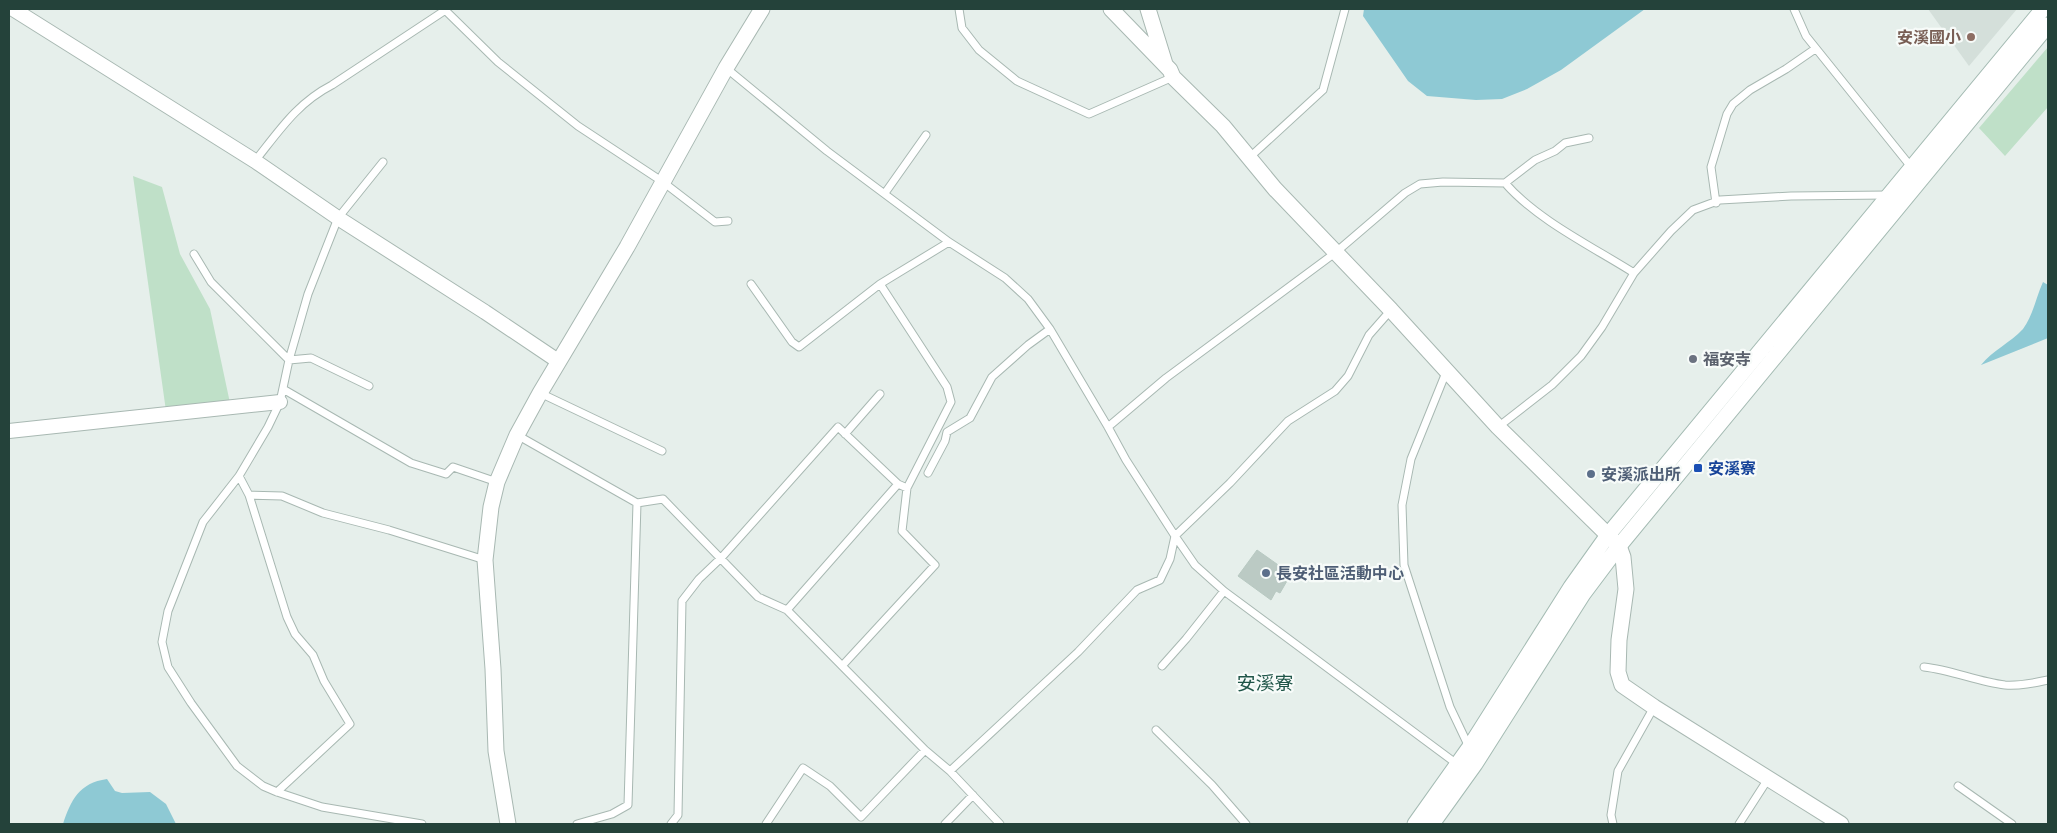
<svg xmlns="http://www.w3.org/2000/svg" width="2057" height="833" viewBox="0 0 2057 833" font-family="Inter,'Noto Sans TC',sans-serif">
<rect width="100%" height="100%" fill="#e6efeb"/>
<!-- built -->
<path fill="#d4dfda" d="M 1928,9 L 2017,9 L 1969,66 Z"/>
<!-- green -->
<path fill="#bfe0c8" d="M 2048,47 L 2048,107 L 2005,156 L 1979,128 Z
M 133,176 L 162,187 L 180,254 L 210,309 L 230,403 L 166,411 Z"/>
<!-- water -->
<path fill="#8ec9d4" d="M 1364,9 L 1645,9 L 1561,70 L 1527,89 L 1502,99 L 1476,100 L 1427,96 L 1408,81 L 1363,16 Z
M 2043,282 L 2048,285 L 2048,338 L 1981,365 C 1993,350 2010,343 2023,329 C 2033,316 2036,297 2043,282 Z
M 107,779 L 115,791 L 122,793 L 150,792 L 166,804 L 176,824 L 63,824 C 71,800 79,783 107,779 Z"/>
<!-- building -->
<path fill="#bbcac4" stroke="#b8c9c2" d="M 1257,550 L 1291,574 L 1280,593 L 1276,591 L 1271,600 L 1238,576 Z"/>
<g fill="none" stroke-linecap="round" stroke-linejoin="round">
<!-- service casing -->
<g stroke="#a8b8b2" stroke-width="9">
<path id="service" d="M 959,9 L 962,28 L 979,50 L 1017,81 L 1089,114 L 1173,77
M 1794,9 L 1806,36 L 1912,168
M 445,10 L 498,62 L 578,126 L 663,182 L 715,222 L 728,221
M 726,68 L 827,151 L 949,242 L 1005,278 L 1028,299 L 1050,329 L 1108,427 L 1126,460 L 1175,536 L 1195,565 L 1224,591 L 1457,764
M 1250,157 L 1323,90 L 1345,9
M 255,161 C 279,131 297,103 332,85 L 447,9
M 383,162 L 338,218 L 308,294 L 289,360 L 280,402 L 268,427 L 239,476 L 203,522 L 168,611 L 162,642 L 168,667 L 191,703 L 237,766 L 263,786 L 277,792 L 322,807 L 422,824
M 1505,183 L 1535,160 L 1555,151 L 1565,143 L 1589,138
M 885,193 L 926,135
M 1716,203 L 1711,167 L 1727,114 L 1733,104 L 1750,90 L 1786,69 L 1815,49
M 194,254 L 211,282 L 289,360 L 311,358 L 369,386
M 751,284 L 792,342 L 799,347 L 880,284 L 949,242
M 880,284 L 947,387 L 951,402 L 907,488 L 898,484
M 1447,370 L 1411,459 L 1402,505 L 1404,565 L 1450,707 L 1469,747
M 283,389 L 411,463 L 446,474 L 453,467 L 497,482
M 540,393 L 662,451
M 1108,427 L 1166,378 L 1335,253 L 1405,193 L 1420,184 L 1443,182 L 1505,183 C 1537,220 1593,247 1634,273
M 1498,427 L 1552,385 L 1581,356 L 1602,327 L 1634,273 L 1671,231 L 1693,210 L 1720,200 L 1791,196 L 1888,195
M 845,434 L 880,394
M 517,435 L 637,503 L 663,499 L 758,597 L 787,610 L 925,750 L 950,771 L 1000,824
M 928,473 L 945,441 L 947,432 L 970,418 L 992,377 L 1028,345 L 1050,329
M 239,476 L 249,495 L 287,617 L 295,634 L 313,655 L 324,681 L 350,724 L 277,792
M 249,495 L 282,496 L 323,513 L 389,530 L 485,560
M 842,666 L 935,565 L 902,531 L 907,488
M 1162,666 L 1186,639 L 1224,591
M 1924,667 C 1952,670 1978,682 2005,685 C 2020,686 2034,683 2048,680
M 1156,730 L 1212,785 L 1246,824
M 950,771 L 1078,652 L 1137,590 L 1160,580 L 1170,559 L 1175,536 L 1230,483 L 1288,421 L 1335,391 L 1348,376 L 1369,335 L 1391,310
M 1958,786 L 2012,824
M 577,824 L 612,814 L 628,805 L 637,503
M 671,824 L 678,815 L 682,601 L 699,579 L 722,557 L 838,427 L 898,484 L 787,610
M 766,824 L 803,768 L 830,786 L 861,817 L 925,750
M 945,824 L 973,795
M 1613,824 L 1611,815 L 1618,771 L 1654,707
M 1739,824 L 1768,779"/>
</g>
<!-- minor casing -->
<g stroke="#a8b8b2" stroke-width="16">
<path id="minor" d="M 13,9 L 255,161 L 338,218 L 485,312 L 558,361
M 9,431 L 280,402"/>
</g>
<!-- tertiary casing -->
<g stroke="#a8b8b2" stroke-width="17">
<path id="tertiary" d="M 1111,9 L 1170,70 L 1173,77 L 1223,126 L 1275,189 L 1391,310 L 1498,427 L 1619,546 L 1623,557 L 1626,589 L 1619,640 L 1618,672 L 1622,685 L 1654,707 L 1841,824
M 1148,9 L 1165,64
M 508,824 L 496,751 L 493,669 L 485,560 L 491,507 L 497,482 L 517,435 L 540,393 L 627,247 L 726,68 L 762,9"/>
</g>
<!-- secondary casing -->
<g stroke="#a4bbb3" stroke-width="17">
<path id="secondary" d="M 1415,824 L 1469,748 L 1571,587 L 1608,535 L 2043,9
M 1432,824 L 1475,764 L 1583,594 L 1619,546 L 2048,25"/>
</g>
<!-- service -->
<use href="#service" stroke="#fff" stroke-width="7"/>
<!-- minor -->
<use href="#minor" stroke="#fff" stroke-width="14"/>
<!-- tertiary -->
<use href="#tertiary" stroke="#fff" stroke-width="15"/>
<!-- secondary -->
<use href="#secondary" stroke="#fff" stroke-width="15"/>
</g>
<!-- markers -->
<circle fill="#8d6e63" stroke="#f7fbf9" stroke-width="2" cx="1971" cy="37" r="5"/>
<circle fill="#6b7280" stroke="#f7fbf9" stroke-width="2" cx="1693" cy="359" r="5"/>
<rect fill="#1a4fb4" stroke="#f7fbf9" stroke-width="2" x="1693" y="463" width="10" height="10" rx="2.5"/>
<g fill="#5c6f8a" stroke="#f7fbf9" stroke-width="2">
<circle cx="1591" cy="474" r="5"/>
<circle cx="1266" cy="573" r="5"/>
</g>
<g text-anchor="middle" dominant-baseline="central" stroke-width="4.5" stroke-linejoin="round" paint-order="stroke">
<!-- education labels -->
<g font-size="16" font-weight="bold" fill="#785e54" stroke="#f7fbf9" text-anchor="end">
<text x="1961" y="37">安溪國小</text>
</g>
<!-- worship labels -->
<g font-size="16" font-weight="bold" fill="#5b616d" stroke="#f7fbf9" text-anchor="start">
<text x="1703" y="359">福安寺</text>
</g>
<!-- transit labels -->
<g font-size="16" font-weight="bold" fill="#164399" stroke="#f7fbf9" text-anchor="start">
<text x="1708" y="468">安溪寮</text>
</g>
<!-- service labels -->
<g font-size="16" font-weight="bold" fill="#4e5e75" stroke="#f7fbf9" text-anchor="start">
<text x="1601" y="474">安溪派出所</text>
<text x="1276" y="573">長安社區活動中心</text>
</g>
<!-- quarter labels -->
<g font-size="19" fill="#1f5548" stroke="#f7fbf9">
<text x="1265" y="683">安溪寮</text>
</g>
</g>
<!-- border -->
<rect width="2057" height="833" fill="none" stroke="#24423a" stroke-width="20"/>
</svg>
